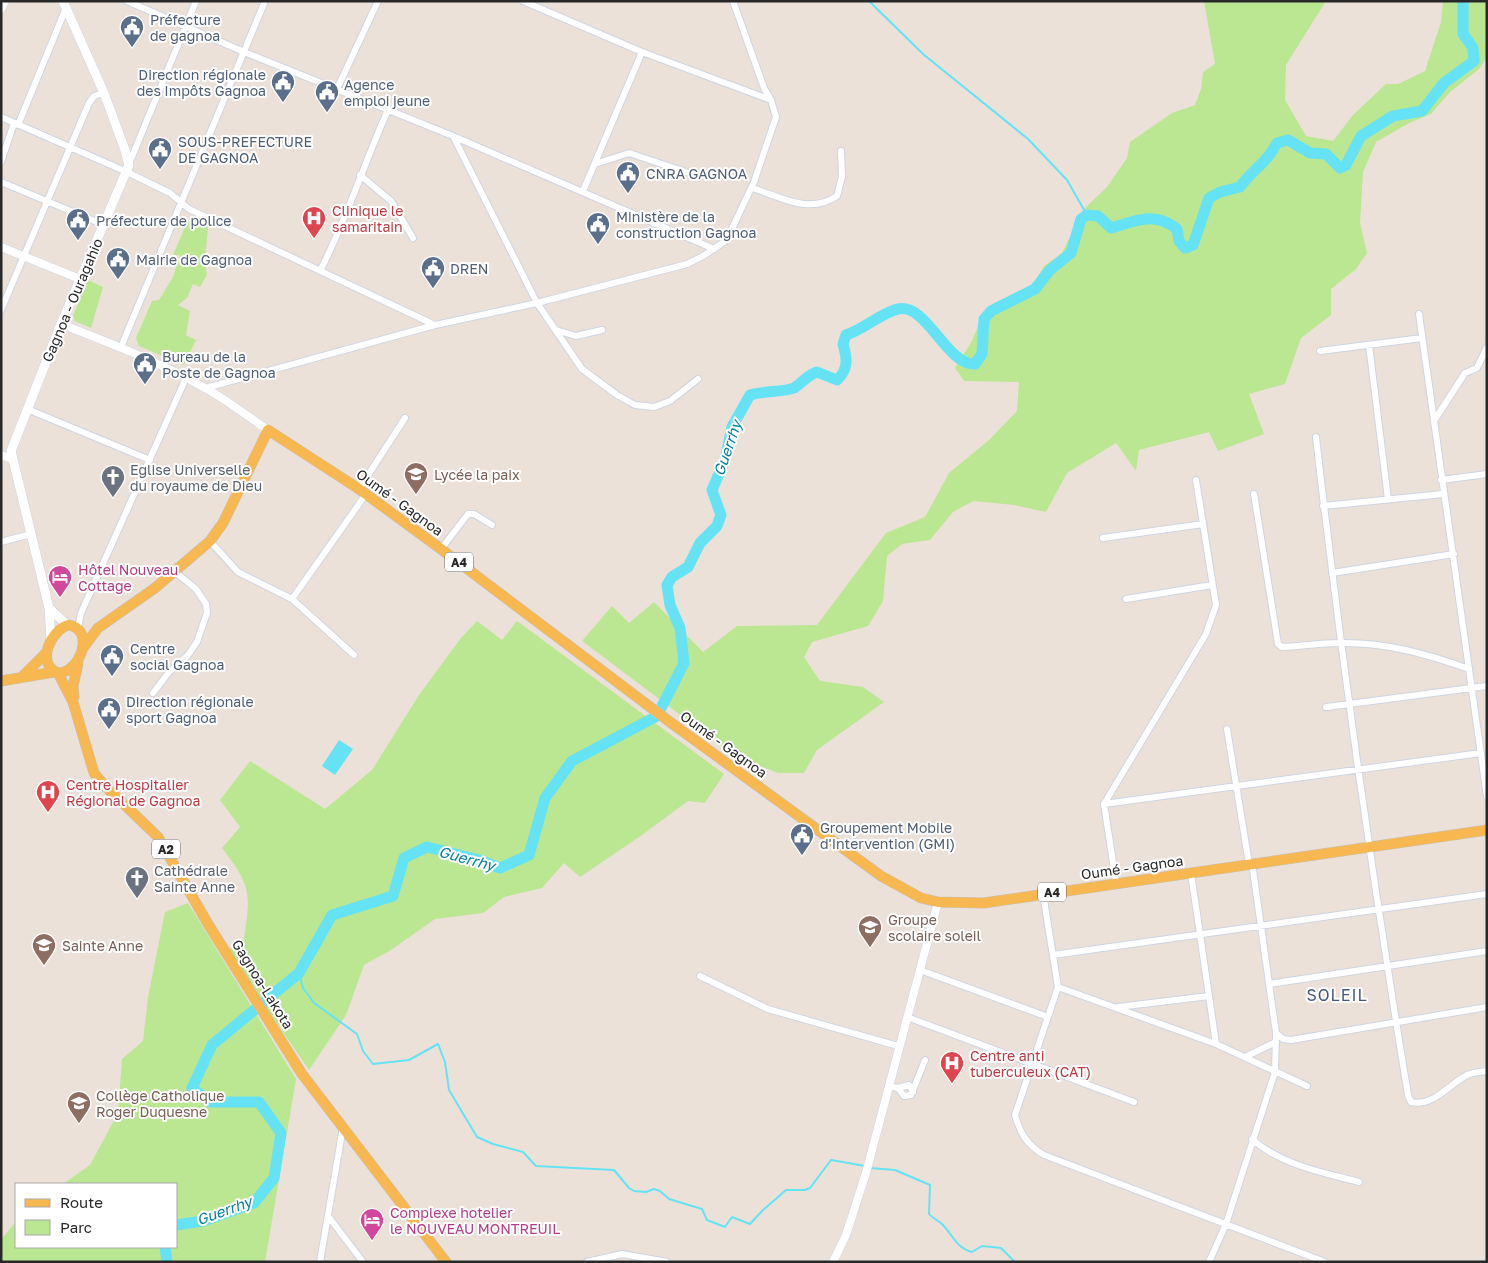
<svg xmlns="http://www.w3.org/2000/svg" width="1488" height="1263" viewBox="0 0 1488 1263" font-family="'Golos Text',sans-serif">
<rect width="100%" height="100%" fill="#ece1d9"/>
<!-- green -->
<path fill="#bbe692" d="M 1204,1 L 1326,1 L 1286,65 L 1285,100 L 1306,136 L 1333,141 L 1353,115 L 1386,84 L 1398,84 L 1425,71 L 1441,22 L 1443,1 L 1487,1 L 1487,57 L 1479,69 L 1450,92 L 1431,114 L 1409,123 L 1376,142 L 1363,172 L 1360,223 L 1367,253 L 1356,269 L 1331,289 L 1331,315 L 1301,338 L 1285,384 L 1249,394 L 1264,434 L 1218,451 L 1209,432 L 1139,450 L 1136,471 L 1116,443 L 1067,473 L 1046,512 L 1014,505 L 973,501 L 953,512 L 930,540 L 902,544 L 887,556 L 883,601 L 868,626 L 812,642 L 804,657 L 820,681 L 863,687 L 884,702 L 817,750 L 804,773 L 778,773 L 735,756 L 582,641 L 612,606 L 629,623 L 654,602 L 703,652 L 737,626 L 817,625 L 886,533 L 925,517 L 949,473 L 989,440 L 1017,411 L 1019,382 L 964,381 L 955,368 L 972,341 L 981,318 L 988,308 L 1026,292 L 1033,285 L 1044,266 L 1062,253 L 1083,210 L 1107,187 L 1127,158 L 1130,142 L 1172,113 L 1195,105 L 1201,89 L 1203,72 L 1215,64 Z
M 191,220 L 208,227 L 205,261 L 207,275 L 200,287 L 193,284 L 187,298 L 178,305 L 190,311 L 186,335 L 196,340 L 184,365 L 139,346 L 136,338 L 152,301 L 159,300 L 173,277 L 180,255 L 173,255 L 186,225 Z
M 88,280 L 103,287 L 91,328 L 75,321 L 73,316 Z
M 477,621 L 502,640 L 517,621 L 724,774 L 705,803 L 688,801 L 642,835 L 580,877 L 564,863 L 542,888 L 504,897 L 483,913 L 435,919 L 391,950 L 364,965 L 346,1015 L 309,1070 L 227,950 L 244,939 C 251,892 251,886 222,848 L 240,827 L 220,800 L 250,761 L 325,809 L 372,770 L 419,695 L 461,638 Z
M 188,903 L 296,1079 L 265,1262 L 1,1262 L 1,1240 L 16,1221 L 16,1247 L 176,1247 L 176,1184 L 63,1184 L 90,1165 L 118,1113 L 122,1059 L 143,1041 L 148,997 L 165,912 Z"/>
<!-- water -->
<path fill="#65e3f4" d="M 339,740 L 353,749 L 335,775 L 322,766 Z"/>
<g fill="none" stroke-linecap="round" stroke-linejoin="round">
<!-- stream -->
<path stroke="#65e3f4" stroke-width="2" d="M 869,1 L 923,54 L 1028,139 L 1067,180 L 1087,215
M 299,973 L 303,988 L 314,1003 L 357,1034 L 363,1051 L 373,1064 L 409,1060 L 438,1044 L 445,1062 L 449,1090 L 477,1137 L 493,1144 L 523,1152 L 536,1166 L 614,1170 L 629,1188 L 634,1191 L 646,1192 L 654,1189 L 660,1191 L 669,1199 L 702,1209 L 707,1220 L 725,1227 L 732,1217 L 750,1224 L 762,1211 L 786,1190 L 805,1190 L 810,1188 L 831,1160 L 865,1166
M 870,1168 L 895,1170 L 930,1185 L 929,1214 C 933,1219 938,1220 942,1224 C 953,1235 956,1248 972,1252 L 982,1246 L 1001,1248 L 1015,1262"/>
<!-- river -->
<path stroke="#65e3f4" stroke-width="11" d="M 176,1225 L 203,1221 L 254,1203 L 274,1178 L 281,1133 L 259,1102 L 210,1102 L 192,1088 L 212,1045 L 299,973 L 332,915 L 393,896 L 404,858 L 427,847 L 479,860 L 500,868 L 529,855 L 545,798 L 572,761 L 657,716 L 684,663 L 680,628 L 670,605 L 667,585 L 672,577 L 688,567 L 700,543 L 717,526 L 721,515 L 712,490 L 725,460 L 732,427 L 750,395 C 763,391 784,392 794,388 C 802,383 806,376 817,372 L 837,380 C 849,369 847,358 843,344 L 846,335 C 864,329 883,312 898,309 C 927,303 946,365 975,364 L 982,354 L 984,319 L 991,311 L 1035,289 L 1050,270 L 1071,253 L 1081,219 L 1087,215 L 1098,216 L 1111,228 C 1136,221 1154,211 1177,229 L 1179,241 L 1185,248 L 1193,245 L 1209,198 L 1220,192 L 1240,187 C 1251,171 1268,162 1277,143 L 1288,140 L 1310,153 L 1326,154 L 1340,168 L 1346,165 L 1361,136 L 1393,116 L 1422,111 L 1444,83 L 1474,61 L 1473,48 L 1463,34 L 1463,1
M 165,1247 L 167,1262"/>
<!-- minor casing -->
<g stroke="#ced5e2" stroke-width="8">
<path id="minor" d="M 127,1 L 244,52 L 453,136 L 714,249
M 523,1 L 642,52 L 771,100
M 337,89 L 378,1
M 1,117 L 127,172 L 170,193 L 189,209 L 435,325
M 18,125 L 66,8
M 453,136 L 537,303 L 582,369 L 617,395 L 635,405 L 654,407 L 670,401 L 698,379
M 1,162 L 14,123
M 129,164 L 196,1
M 595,164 L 629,153 L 686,172
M 360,175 L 391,201 L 413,238
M 1,182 L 104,225
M 752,188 C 781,197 809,215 837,196 L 842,177 L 841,151
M 583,191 L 642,52
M 320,271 C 347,219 364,163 388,110
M 1,310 L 89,103 L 94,96 L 104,93
M 1419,314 L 1487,797
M 556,330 L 576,336 L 602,330
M 1369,345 L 1388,499
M 121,347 L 265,1
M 1320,351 L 1422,338
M 206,388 L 435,325 L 537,303 L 687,264 L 703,256 L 724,242 L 730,233 L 754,182 L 776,117 L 771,100 L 764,88 L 733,1
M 27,409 L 150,460
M 1434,421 L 1465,373 L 1477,368 L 1487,347
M 1316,437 C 1341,657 1372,877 1408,1095 L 1411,1102 C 1434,1107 1449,1084 1467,1075 C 1473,1072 1481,1072 1487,1071
M 1441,480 L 1487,474
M 359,489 L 405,418
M 1254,494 L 1278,644 L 1282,647 C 1301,646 1321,643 1340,643 C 1385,642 1427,654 1469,669
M 1323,506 L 1443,494
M 1103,538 L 1203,524
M 210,541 L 238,572 L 292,599 L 354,655
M 1,542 L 31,534
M 441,549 L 468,514 L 474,514 L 492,525
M 1332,573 L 1454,554
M 292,599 L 366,494
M 1126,599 L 1212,585
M 78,628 L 81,613 L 186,378
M 153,693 L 169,672 L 188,655 L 197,642 L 207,613 L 206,604 L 196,589 L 174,571
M 1326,707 L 1487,686
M 1227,729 L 1249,864
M 1104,804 L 1481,753
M 1191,873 L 1216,1044
M 1116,882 L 1104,804 L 1206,634 L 1216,605 L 1196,480
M 1043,894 L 1058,987 L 1015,1115 C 1020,1133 1027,1145 1044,1155 L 1325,1262
M 1053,955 L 1487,894
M 920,970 L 1048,1017
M 700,976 L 768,1009 L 898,1046
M 1269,984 L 1487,951
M 1058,987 L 1216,1044 L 1307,1086
M 1118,1007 L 1209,996
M 907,1017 L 1134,1102
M 1276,1033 L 1283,1039 L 1291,1040 L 1487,1007
M 1245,1057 L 1276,1042
M 888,1086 L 898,1088 L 909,1085 L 913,1092
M 898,1088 L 904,1096 L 911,1095 L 925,1060
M 1252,1139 C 1281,1165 1322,1172 1359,1182
M 328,1216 L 363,1262
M 320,1262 L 343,1127
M 587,1262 L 622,1254 L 667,1262
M 1209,1262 L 1226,1224 L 1275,1072 L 1276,1033 L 1252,863"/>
</g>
<!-- tertiary casing -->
<g stroke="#ced5e2" stroke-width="9">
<path id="tertiary" d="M 1,9 L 5,1
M 1,247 L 80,279
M 61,324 C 110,343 159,362 205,388 C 227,400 247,416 268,430
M 1,455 L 12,459
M 833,1262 L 846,1235 L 866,1173 L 938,902"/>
</g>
<!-- secondary casing -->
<g stroke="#ced5e2" stroke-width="10">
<path id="secondary" d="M 49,608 L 67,625
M 51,641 L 49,608 L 11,451 L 61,324 L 129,165 L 125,150 L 104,93 L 63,1"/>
</g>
<!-- primary casing -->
<g stroke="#c3c3c3" stroke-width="11">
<path id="primary" d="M 69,625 C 96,630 80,673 58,673 C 35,664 51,629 69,625 Z
M 83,648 L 98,628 L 155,588 L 210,541 L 223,523 L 268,430 L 359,489 L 441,549 L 670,722 L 881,876 L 921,898 L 938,902 L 984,903 L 1487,830
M 58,673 L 73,702 L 94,773 L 104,785 L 158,837 L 208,924 L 302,1074 L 446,1262
M 22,677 L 46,653
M 1,681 L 54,672
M 74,697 L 73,686 L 78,664"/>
</g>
<!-- minor -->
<use href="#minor" stroke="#fff" stroke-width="6"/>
<!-- tertiary -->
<use href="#tertiary" stroke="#fff" stroke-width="8"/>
<!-- secondary -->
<use href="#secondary" stroke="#fff" stroke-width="9"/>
<!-- primary -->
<use href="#primary" stroke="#f7b852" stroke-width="10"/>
</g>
<!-- icons -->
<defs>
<g id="civic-pin" transform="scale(1.25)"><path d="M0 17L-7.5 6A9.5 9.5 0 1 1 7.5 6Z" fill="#5c6f8a" stroke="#fff"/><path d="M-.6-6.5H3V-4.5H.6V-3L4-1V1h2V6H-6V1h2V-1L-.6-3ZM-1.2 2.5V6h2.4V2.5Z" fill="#fff"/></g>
<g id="hospital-pin" transform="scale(1.25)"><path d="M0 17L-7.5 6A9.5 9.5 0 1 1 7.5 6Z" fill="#e0444e" stroke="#fff"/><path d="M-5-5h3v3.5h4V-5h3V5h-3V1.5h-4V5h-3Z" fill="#fff"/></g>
<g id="school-pin" transform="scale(1.25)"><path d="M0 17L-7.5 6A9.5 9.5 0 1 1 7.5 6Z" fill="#8d6e63" stroke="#fff"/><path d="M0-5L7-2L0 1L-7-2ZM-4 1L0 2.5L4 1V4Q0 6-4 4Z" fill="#fff"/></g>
<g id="church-pin" transform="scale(1.25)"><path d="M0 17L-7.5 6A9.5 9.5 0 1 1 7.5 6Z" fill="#6b7280" stroke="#fff"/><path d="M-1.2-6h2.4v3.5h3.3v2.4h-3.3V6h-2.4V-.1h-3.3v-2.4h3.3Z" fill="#fff"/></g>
<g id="hotel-pin" transform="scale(1.25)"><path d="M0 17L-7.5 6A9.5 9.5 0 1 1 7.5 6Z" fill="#d1479c" stroke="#fff"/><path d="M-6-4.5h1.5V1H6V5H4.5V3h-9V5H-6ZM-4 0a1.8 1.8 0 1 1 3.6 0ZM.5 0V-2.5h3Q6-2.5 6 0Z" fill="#fff"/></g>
</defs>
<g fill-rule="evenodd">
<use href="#civic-pin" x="132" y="27"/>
<use href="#civic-pin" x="283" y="82"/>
<use href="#civic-pin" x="327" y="92"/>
<use href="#civic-pin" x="160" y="149"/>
<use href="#civic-pin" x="628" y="173"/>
<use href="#hospital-pin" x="314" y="218"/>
<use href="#civic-pin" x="78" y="220"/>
<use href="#civic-pin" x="598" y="224"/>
<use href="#civic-pin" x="118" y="259"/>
<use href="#civic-pin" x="433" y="268"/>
<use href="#civic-pin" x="145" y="364"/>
<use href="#school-pin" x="416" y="474"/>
<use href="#church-pin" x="113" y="477"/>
<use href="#hotel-pin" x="60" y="577"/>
<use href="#civic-pin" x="112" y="656"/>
<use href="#civic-pin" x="109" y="709"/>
<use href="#hospital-pin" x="48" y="792"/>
<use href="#civic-pin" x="802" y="835"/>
<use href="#church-pin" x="137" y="878"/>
<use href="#school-pin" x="870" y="927"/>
<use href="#school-pin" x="44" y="945"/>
<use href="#hospital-pin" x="952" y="1063"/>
<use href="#school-pin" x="79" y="1103"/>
<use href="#hotel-pin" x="372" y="1220"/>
</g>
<g text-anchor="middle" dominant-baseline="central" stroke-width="4" stroke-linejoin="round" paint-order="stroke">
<!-- shield labels -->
<g fill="#fff" stroke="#686868" stroke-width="1">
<rect x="445" y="552.5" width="28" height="19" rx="4"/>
<rect x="152" y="839.5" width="28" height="19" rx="4"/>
<rect x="1038" y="882.5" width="28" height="19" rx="4"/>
</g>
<g font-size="12" font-weight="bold" fill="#282828">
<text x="459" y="562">A4</text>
<text x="166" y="849">A2</text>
<text x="1052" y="892">A4</text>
</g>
<!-- service labels -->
<g font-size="14" fill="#4e5e75" stroke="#fff" text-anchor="start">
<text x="150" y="19">Préfecture<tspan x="150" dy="16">de gagnoa</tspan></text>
<text x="266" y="74" text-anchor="end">Direction régionale<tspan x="266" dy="16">des Impôts Gagnoa</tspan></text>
<text x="344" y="84">Agence<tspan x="344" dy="16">emploi jeune</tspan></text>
<text x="178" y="141">SOUS-PREFECTURE<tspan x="178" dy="16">DE GAGNOA</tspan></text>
<text x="646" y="173">CNRA GAGNOA</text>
<text x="616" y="216">Ministère de la<tspan x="616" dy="16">construction Gagnoa</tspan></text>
<text x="96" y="220">Préfecture de police</text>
<text x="136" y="259">Mairie de Gagnoa</text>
<text x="450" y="268">DREN</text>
<text x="162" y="356">Bureau de la<tspan x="162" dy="16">Poste de Gagnoa</tspan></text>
<text x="130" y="648">Centre<tspan x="130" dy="16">social Gagnoa</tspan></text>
<text x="126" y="701">Direction régionale<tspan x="126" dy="16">sport Gagnoa</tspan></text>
<text x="820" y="827">Groupement Mobile<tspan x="820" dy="16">d'Intervention (GMI)</tspan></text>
</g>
<!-- health labels -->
<g font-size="14" fill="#be3a42" stroke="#fff" text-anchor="start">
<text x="332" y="210">Clinique le<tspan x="332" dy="16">samaritain</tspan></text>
<text x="66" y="784">Centre Hospitalier<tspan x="66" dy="16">Régional de Gagnoa</tspan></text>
<text x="970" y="1055">Centre anti<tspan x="970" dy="16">tuberculeux (CAT)</tspan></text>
</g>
<!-- street labels -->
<g font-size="14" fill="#282828" stroke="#fff">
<text transform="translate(72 300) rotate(-67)">Gagnoa - Ouragahio</text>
<text transform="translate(400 502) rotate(36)">Oumé - Gagnoa</text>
<text transform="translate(724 744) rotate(36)">Oumé - Gagnoa</text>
<text transform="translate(1132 867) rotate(-8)">Oumé - Gagnoa</text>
<text transform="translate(263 984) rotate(58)">Gagnoa-Lakota</text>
</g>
<!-- worship labels -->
<g font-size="14" fill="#5b616d" stroke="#fff" text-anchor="start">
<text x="130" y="469">Eglise Universelle<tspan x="130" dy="16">du royaume de Dieu</tspan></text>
<text x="154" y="870">Cathédrale<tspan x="154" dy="16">Sainte Anne</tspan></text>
</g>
<!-- education labels -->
<g font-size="14" fill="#785e54" stroke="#fff" text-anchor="start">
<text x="434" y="474">Lycée la paix</text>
<text x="888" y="919">Groupe<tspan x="888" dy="16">scolaire soleil</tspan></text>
<text x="62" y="945">Sainte Anne</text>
<text x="96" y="1095">Collège Catholique<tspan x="96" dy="16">Roger Duquesne</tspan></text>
</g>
<!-- hotel labels -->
<g font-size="14" fill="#b23c85" stroke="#fff" text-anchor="start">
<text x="78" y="569">Hôtel Nouveau<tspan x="78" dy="16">Cottage</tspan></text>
<text x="390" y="1212">Complexe hotelier<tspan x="390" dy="16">le NOUVEAU MONTREUIL</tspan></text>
</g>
<!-- water labels -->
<g font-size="15" font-style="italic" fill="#06809e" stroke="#fff">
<text transform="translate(727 448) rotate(-71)">Guerrhy</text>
<text transform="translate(467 858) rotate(15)">Guerrhy</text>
<text transform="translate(224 1210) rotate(-20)">Guerrhy</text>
</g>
<!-- quarter labels -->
<g font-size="16" letter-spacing="1" fill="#47587b" stroke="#fff">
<text x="1337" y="995">SOLEIL</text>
</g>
</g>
<!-- border -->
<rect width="1488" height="1263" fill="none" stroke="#282828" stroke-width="5"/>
<!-- legend -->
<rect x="15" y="1183" width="162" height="65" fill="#ffffff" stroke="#a9a9a9"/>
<rect x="25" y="1199" width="25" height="8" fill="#f7b852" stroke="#a9a9a9"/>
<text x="60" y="1208" font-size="15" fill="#282828">Route</text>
<rect x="25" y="1220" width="25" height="15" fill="#bbe692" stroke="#a9a9a9"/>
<text x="60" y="1233" font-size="15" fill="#282828">Parc</text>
</svg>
